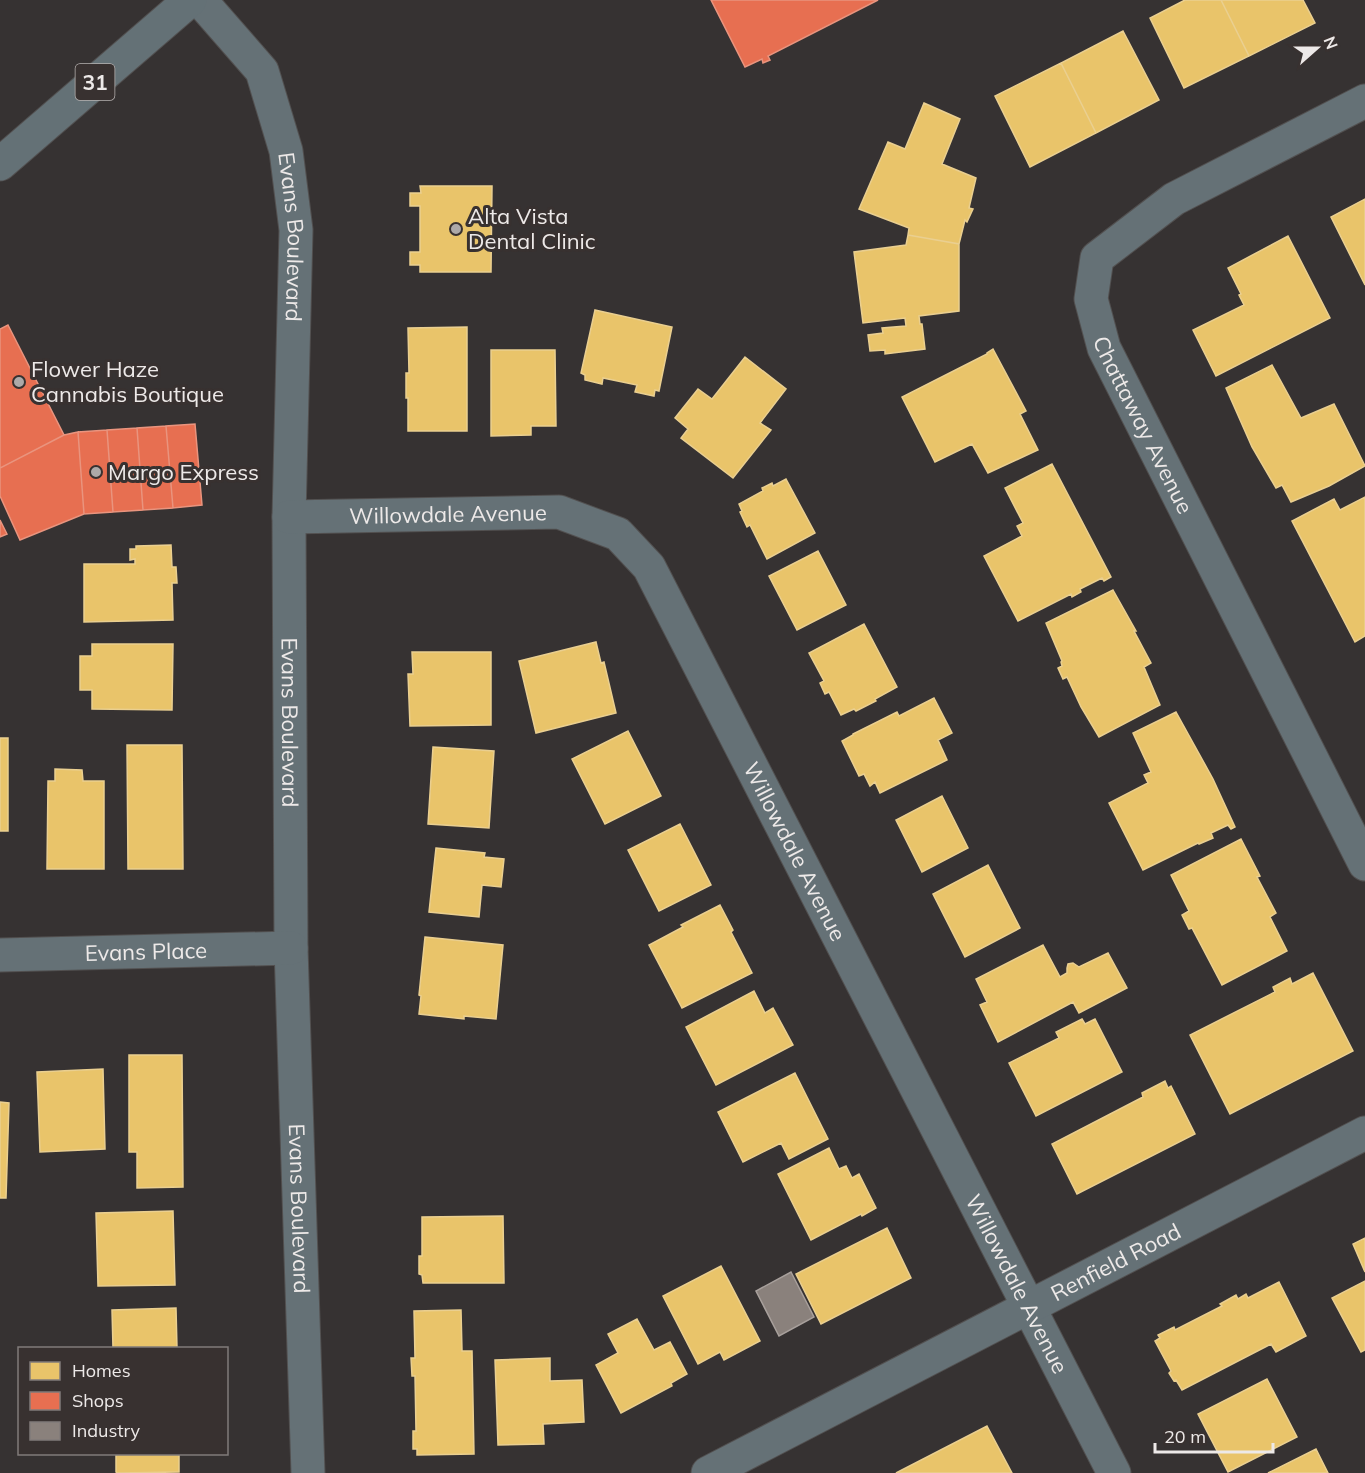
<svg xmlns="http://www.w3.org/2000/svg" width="1365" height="1473" viewBox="0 0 1365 1473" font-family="Mulish,sans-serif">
<rect width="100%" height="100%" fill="#363232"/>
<!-- homes -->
<path fill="#e9c46a" stroke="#eacf90" stroke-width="1.5" d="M 1185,0 L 1221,0 L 1249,56 L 1184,88 L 1150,18 Z
M 1221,0 L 1303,0 L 1315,23 L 1249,56 Z
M 1123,31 L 1159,100 L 1096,133 L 1061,63 Z
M 1061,63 L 1096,133 L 1030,167 L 995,96 Z
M 924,103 L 960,119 L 942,164 L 976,178 L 969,208 L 973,209 L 967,222 L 965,220 L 959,244 L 908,235 L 909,228 L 859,209 L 888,142 L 905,149 Z
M 420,186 L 492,186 L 491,272 L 420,272 L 420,265 L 410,265 L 410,252 L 420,252 L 420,206 L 410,206 L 410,193 L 421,193 Z
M 1365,199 L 1365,285 L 1331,217 Z
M 908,235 L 959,244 L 959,311 L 919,316 L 920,324 L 922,324 L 925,349 L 885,354 L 885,350 L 870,351 L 868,335 L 883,333 L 882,328 L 906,326 L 905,318 L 863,323 L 854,252 L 906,245 Z
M 1288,236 L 1330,318 L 1216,376 L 1193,330 L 1244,305 L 1239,295 L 1241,294 L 1228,268 Z
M 595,310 L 672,327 L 659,391 L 655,390 L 654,396 L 635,392 L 637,385 L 603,378 L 602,384 L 585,380 L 585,375 L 581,373 Z
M 467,327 L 467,431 L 408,431 L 408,398 L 406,398 L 406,373 L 409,373 L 408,328 Z
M 993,349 L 1026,411 L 1020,414 L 1038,450 L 988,473 L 972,444 L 935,462 L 902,397 L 987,354 L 987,353 Z
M 491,350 L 555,350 L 556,426 L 531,426 L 531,435 L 491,436 Z
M 745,357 L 786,389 L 760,423 L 771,430 L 733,478 L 681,438 L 688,429 L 675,418 L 698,389 L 712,399 Z
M 1272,365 L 1301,418 L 1334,404 L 1365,466 L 1329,486 L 1291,502 L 1282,485 L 1276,488 L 1252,447 L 1226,388 Z
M 1052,464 L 1111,577 L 1104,581 L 1102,578 L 1080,589 L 1081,592 L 1072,597 L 1071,594 L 1018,621 L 984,556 L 1022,536 L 1017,526 L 1023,523 L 1005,488 Z
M 786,479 L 815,533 L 767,559 L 750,525 L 747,527 L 740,512 L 742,511 L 739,504 L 763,491 L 762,488 L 772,483 L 773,486 Z
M 1365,497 L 1365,636 L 1355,642 L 1292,521 L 1334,499 L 1340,510 Z
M 171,545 L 172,567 L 176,567 L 177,583 L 172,583 L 173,620 L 84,622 L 84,564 L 135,564 L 135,559 L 130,560 L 130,549 L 136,549 L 136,546 Z
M 818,551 L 846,605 L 797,630 L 769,576 Z
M 1113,590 L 1136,631 L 1134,631 L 1151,663 L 1144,667 L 1160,705 L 1099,737 L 1081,707 L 1067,677 L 1063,679 L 1058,668 L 1062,666 L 1061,662 L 1062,661 L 1046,623 Z
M 864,624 L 897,687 L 875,699 L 876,701 L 856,711 L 854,709 L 841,715 L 829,692 L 825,694 L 820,683 L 824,681 L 809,653 Z
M 596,642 L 601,663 L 604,662 L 616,713 L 536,733 L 519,661 Z
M 92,644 L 173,644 L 172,710 L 92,709 L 92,690 L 80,690 L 80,656 L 92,656 Z
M 412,652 L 491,652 L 491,725 L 410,726 L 408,674 L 413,674 Z
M 934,698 L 952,733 L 938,740 L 947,760 L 880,793 L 875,782 L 870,786 L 864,774 L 859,776 L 842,741 L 853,735 L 853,734 L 897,712 L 899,716 Z
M 1176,712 L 1213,779 L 1235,827 L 1231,829 L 1228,825 L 1211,833 L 1213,838 L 1199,844 L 1198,843 L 1143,870 L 1109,803 L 1148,783 L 1144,775 L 1151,772 L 1133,733 Z
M 628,731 L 661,796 L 605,824 L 572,759 Z
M 0,738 L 8,738 L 8,831 L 0,831 Z
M 127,745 L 182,745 L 183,869 L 128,869 Z
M 433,747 L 494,751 L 489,828 L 428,824 Z
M 55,769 L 82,770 L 83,781 L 104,781 L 104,869 L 47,869 L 48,781 L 55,781 Z
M 942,796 L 968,848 L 922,872 L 896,820 Z
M 680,824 L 711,885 L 659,911 L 628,850 Z
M 1241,839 L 1260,876 L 1257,877 L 1276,913 L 1270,917 L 1287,951 L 1222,985 L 1192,928 L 1189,929 L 1182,915 L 1189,911 L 1171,875 Z
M 436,848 L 485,853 L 484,857 L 504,859 L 501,887 L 482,885 L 479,917 L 429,912 Z
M 988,865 L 1020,928 L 965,957 L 933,894 Z
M 720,905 L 733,930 L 731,932 L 752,973 L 682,1008 L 649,945 L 683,927 L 681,925 Z
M 425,937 L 503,945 L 496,1019 L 464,1016 L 464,1019 L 419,1014 L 421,996 L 419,995 Z
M 1043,945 L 1060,977 L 1067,973 L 1067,968 L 1068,964 L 1073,963 L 1079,967 L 1108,953 L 1127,988 L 1079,1013 L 1073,1002 L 998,1042 L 980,1005 L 987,1002 L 976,979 Z
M 1313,973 L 1353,1051 L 1230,1114 L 1190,1035 L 1275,992 L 1273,987 L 1290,978 L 1292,984 Z
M 754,991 L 765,1013 L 773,1008 L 793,1045 L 716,1085 L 686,1027 Z
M 1082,1019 L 1085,1024 L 1095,1019 L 1122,1072 L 1036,1116 L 1009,1063 L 1059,1038 L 1056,1032 Z
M 129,1055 L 182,1055 L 183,1187 L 137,1188 L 137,1152 L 129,1152 Z
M 103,1069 L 105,1149 L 40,1152 L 37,1072 Z
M 795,1073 L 828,1139 L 789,1159 L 781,1143 L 743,1162 L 718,1112 Z
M 1165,1081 L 1168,1088 L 1171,1086 L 1195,1134 L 1077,1194 L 1052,1144 L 1143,1097 L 1142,1093 Z
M 0,1102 L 9,1103 L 6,1198 L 0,1198 Z
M 829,1148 L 839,1169 L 846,1166 L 852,1178 L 859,1174 L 876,1208 L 862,1216 L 861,1214 L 811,1240 L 778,1174 Z
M 173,1211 L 175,1285 L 98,1286 L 96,1213 Z
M 503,1216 L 504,1283 L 423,1283 L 422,1275 L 419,1274 L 419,1256 L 422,1256 L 422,1217 Z
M 887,1228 L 911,1278 L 821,1324 L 796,1274 Z
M 1365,1238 L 1365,1272 L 1353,1244 Z
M 721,1266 L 760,1341 L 724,1360 L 720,1352 L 698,1364 L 663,1296 Z
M 1365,1281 L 1365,1350 L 1361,1352 L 1332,1298 Z
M 1279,1282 L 1306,1336 L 1276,1352 L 1271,1344 L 1182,1390 L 1176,1380 L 1174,1381 L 1169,1373 L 1171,1371 L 1155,1341 L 1160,1338 L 1158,1335 L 1174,1327 L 1175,1330 L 1222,1306 L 1220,1304 L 1236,1295 L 1238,1299 L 1246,1294 L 1248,1298 Z
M 176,1308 L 177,1348 L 113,1348 L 112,1310 Z
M 461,1310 L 462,1351 L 472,1351 L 474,1454 L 417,1455 L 417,1449 L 413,1449 L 413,1431 L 416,1431 L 415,1376 L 412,1376 L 411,1358 L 415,1358 L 414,1311 Z
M 637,1319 L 654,1350 L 670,1342 L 687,1374 L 671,1383 L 672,1386 L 621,1413 L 596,1365 L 618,1353 L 608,1334 Z
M 550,1358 L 550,1381 L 582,1380 L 584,1422 L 543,1424 L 544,1444 L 498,1445 L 495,1360 Z
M 1267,1379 L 1297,1437 L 1228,1472 L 1198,1414 Z
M 987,1426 L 1012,1473 L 896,1473 Z
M 1316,1449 L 1328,1473 L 1268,1473 Z
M 116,1454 L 179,1454 L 179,1472 L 117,1473 L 116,1472 Z"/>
<!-- shops -->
<path fill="#e76f51" stroke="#e9947e" stroke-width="1.5" d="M 711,0 L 878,0 L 768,56 L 770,60 L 763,63 L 762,59 L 745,67 Z
M 8,325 L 64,435 L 0,468 L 0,329 Z
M 195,424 L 202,505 L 173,508 L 166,426 Z
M 166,426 L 173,508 L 143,510 L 137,428 Z
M 137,428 L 143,510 L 113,512 L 107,430 Z
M 107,430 L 113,512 L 84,514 L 78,432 Z
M 78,432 L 84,514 L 20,540 L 0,496 L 0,468 L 64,435 Z
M 0,520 L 7,534 L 0,537 Z"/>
<!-- industry -->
<path fill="#8a817c" stroke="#a8a09c" stroke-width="1.5" d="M 791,1272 L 814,1317 L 779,1336 L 756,1291 Z"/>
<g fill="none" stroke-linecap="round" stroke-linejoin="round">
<!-- minor casing -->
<g stroke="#525050" stroke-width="35">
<g id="minor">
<path id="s1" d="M 200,0 L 262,71 L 286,151 L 296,230 L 289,517 L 291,948 L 308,1473"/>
<path id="s2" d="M 1365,101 L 1174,199 L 1097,258 L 1091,299 L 1104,348 L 1365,864"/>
<path id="s3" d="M 289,517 L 559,512 L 618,534 L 649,567 L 1114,1473"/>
<path id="s4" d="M 0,955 L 291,948"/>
<path id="s5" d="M 708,1473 L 1365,1133"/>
</g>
</g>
<!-- primary casing -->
<g stroke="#525050" stroke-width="35">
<path id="primary" d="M 0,164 L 190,0"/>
</g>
<!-- minor -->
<use href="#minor" stroke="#657176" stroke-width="33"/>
<!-- primary -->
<use href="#primary" stroke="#647176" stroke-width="33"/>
</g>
<!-- markers -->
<g fill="#ada9a8" stroke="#383130" stroke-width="2">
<circle cx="456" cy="229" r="6"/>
<circle cx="19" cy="382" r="6"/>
<circle cx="96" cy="472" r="6"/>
</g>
<g text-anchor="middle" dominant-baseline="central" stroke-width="6" stroke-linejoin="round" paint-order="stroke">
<!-- shield labels -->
<rect fill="#383130" stroke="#b7b2b1" stroke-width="1.5" x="75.5" y="64" width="39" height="36" rx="4.5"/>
<g font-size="21" font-weight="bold" fill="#ede9e8">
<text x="95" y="82">31</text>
</g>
<!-- poi labels -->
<g font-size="22" fill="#ede9e8" stroke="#383130" text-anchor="start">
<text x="468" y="216">Alta Vista<tspan x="468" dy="25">Dental Clinic</tspan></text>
<text x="31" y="369">Flower Haze<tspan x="31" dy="25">Cannabis Boutique</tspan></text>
<text x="108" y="472">Margo Express</text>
</g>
<!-- street labels -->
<g font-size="22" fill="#ede9e8" stroke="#383130">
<text stroke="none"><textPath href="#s1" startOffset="264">Evans Boulevard</textPath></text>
<text stroke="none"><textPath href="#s2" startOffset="490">Chattaway Avenue</textPath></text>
<text stroke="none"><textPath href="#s3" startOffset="159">Willowdale Avenue</textPath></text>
<text stroke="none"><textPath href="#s1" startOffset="750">Evans Boulevard</textPath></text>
<text stroke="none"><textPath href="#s3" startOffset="698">Willowdale Avenue</textPath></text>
<text stroke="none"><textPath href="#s4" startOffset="146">Evans Place</textPath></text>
<text stroke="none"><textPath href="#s1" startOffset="1236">Evans Boulevard</textPath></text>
<text stroke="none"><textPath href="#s5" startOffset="459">Renfield Road</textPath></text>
<text stroke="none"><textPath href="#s3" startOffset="1184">Willowdale Avenue</textPath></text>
</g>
</g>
<!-- legend -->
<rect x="18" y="1347" width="210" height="108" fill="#383130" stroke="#807b7a" stroke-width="1.5"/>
<rect x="30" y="1362" width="30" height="18" fill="#e9c46a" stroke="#807b7a" stroke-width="1.5"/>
<text x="72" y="1377" font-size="18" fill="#ede9e8">Homes</text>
<rect x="30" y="1392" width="30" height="18" fill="#e76f51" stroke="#807b7a" stroke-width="1.5"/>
<text x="72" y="1407" font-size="18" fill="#ede9e8">Shops</text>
<rect x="30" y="1422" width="30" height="18" fill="#8a817c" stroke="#807b7a" stroke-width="1.5"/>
<text x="72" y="1437" font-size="18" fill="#ede9e8">Industry</text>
<!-- north arrow -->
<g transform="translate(1317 48) rotate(69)" stroke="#383130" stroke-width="4.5" paint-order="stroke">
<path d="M0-4.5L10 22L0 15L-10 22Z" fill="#ede9e8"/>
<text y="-9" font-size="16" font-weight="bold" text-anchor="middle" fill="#ede9e8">N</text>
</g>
<!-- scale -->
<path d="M1155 1443v9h118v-9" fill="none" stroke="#ede9e8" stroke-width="3"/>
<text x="1164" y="1443" font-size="18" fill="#ede9e8" stroke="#383130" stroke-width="4.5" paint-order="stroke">20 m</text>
</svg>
